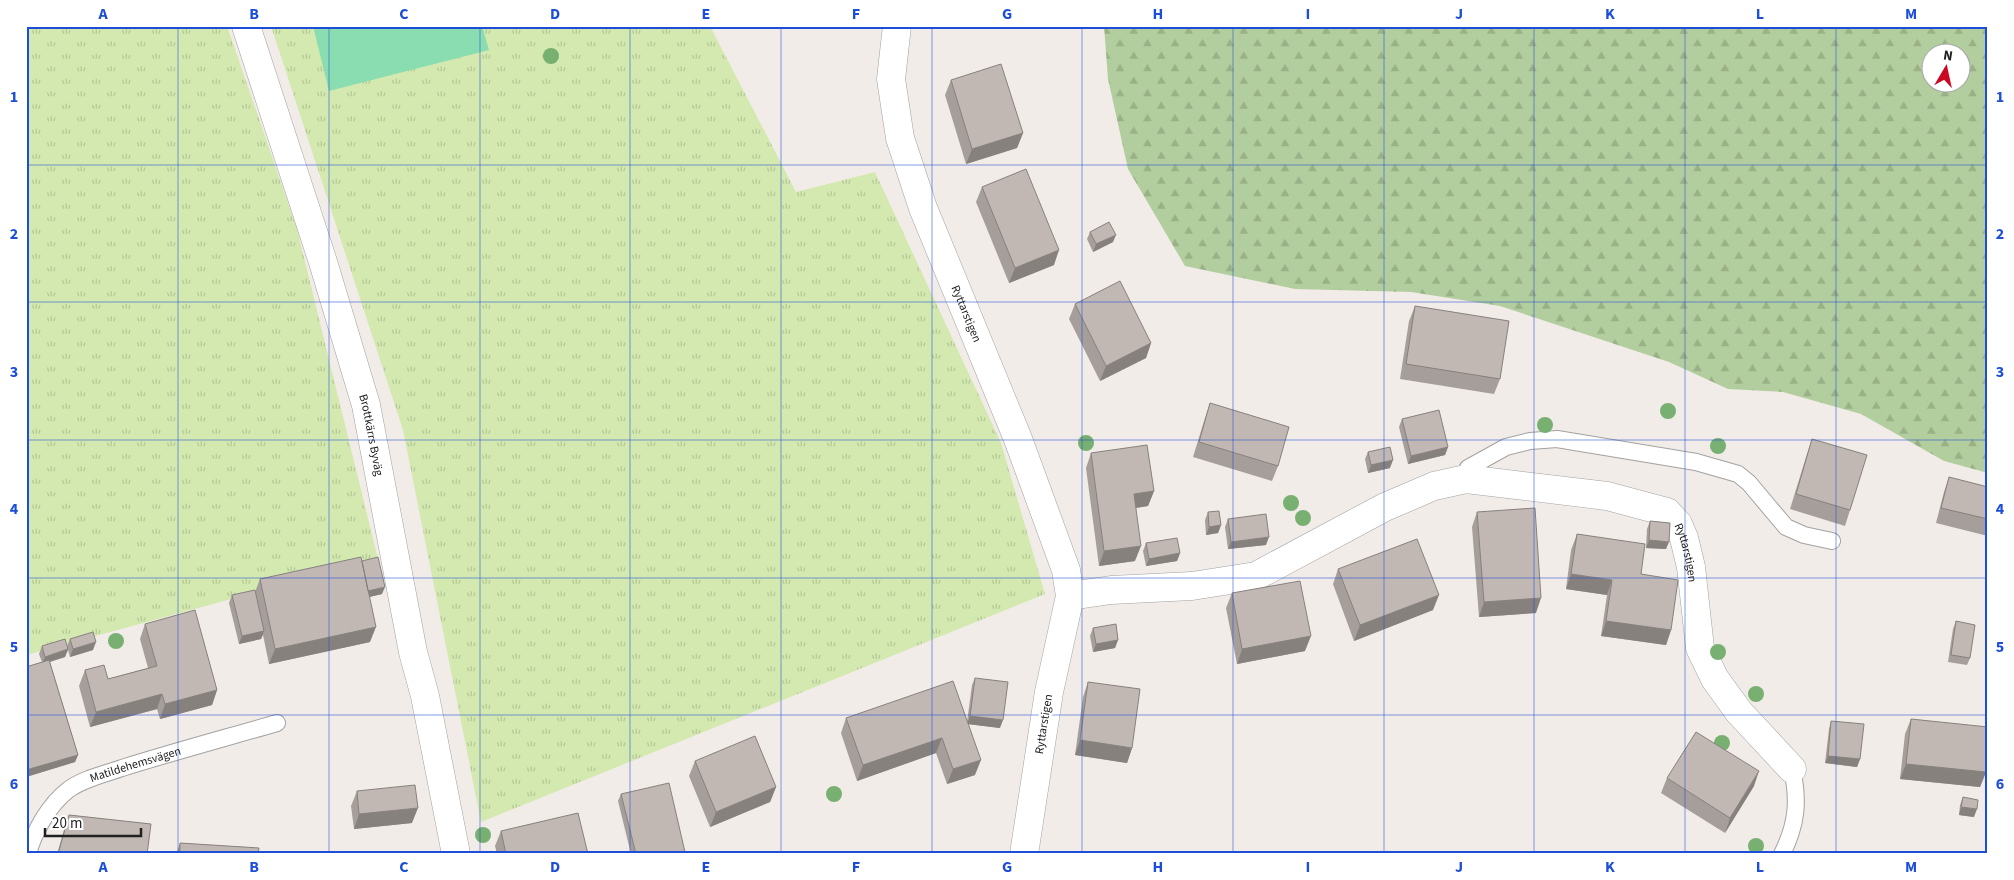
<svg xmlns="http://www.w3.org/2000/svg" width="2014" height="880" viewBox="0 0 2014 880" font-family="'Source Sans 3',sans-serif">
<defs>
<pattern id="grass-tufts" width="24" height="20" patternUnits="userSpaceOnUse" patternTransform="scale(1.25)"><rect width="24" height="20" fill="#d3e9b0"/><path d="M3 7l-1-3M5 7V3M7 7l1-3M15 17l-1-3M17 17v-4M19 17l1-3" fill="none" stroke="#b5c897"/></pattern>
<pattern id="forest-firs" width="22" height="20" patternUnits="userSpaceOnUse" patternTransform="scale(1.25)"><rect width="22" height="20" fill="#b3ce9e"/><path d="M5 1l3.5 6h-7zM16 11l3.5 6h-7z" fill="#9ab188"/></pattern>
</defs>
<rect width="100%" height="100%" fill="#f1ece8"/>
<!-- grass -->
<path fill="url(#grass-tufts)" d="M 26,26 L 227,26 L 297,229 L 378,559 L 26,655 Z
M 271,26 L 710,26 L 796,192 L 875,172 L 1001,443 L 1045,594 L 481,822 L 403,430 Z"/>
<!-- forest -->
<path fill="url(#forest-firs)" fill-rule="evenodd" d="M 1104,26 L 1988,26 L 1988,473 L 1944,461 L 1861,414 L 1783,392 L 1728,389 L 1669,362 L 1500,306 L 1411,292 L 1295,289 L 1185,266 L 1128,169 L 1108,79 ZM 1932,52 L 1962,52 L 1962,82 L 1932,82 Z"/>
<!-- pitch -->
<path fill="#89ddb1" d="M 313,26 L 482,26 L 489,50 L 329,91 Z"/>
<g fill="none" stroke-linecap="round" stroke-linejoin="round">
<!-- service casing -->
<g stroke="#a2a2a2" stroke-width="18">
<g id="service">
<path d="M 1466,479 L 1468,468 L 1506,447 L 1530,441 L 1557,439 L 1696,462 L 1738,474 L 1749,483 L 1786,527 L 1804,535 L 1832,541"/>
<path id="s1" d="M 28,854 C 34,831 49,805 68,790 C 82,779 105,774 122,768 C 173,752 225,738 277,723"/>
<path d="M 1782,854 C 1797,824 1799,801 1792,769"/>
</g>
</g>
<!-- minor casing -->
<g stroke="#a2a2a2" stroke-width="29">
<g id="minor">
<path id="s2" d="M 246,26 L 323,262 L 366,405 L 413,652 L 425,696 L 456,854"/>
<path id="s3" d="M 897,26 L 891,79 L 900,138 L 923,208 L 1018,439 L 1066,570 L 1070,596 L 1049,692 L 1024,854"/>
<path id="s4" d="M 1070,596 L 1111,590 L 1192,586 L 1256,576 L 1385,507 L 1434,486 L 1466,479 L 1607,496 L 1667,512 L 1678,524 L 1684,538 L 1691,567 L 1700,648 L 1715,679 L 1739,712 L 1792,769"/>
</g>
</g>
<!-- service -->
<use href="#service" stroke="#fff" stroke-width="16"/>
<!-- minor -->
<use href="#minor" stroke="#fff" stroke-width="28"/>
</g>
<!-- trees -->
<g fill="#78b071">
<circle cx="551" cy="56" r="8"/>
<circle cx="1668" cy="411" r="8"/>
<circle cx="1545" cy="425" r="8"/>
<circle cx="1086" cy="443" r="8"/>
<circle cx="1718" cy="446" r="8"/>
<circle cx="1291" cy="503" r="8"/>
<circle cx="1303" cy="518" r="8"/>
<circle cx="116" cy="641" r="8"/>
<circle cx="1718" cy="652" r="8"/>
<circle cx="1756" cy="694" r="8"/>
<circle cx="1722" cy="743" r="8"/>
<circle cx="834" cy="794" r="8"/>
<circle cx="483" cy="835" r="8"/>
<circle cx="1756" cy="846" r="8"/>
</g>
<!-- wall -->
<path fill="#a69e9b" d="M 951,80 L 1023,133 L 1017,148 L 966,164 L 945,95 Z
M 982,187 L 1054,265 L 1009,283 L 976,202 Z
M 1090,232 L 1113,242 L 1093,252 L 1087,239 Z
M 1075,304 L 1151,343 L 1146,358 L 1100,381 L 1069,319 Z
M 1415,306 L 1500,379 L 1494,394 L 1400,379 L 1409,321 Z
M 1210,403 L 1278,466 L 1272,481 L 1193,457 L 1205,418 Z
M 1402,419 L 1448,447 L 1445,455 L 1408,464 L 1399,427 Z
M 1812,439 L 1850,510 L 1845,526 L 1790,509 L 1807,454 Z
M 1368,452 L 1390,468 L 1368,473 L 1365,459 Z
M 1091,453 L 1154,491 L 1148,506 L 1136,508 L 1135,561 L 1099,566 L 1086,468 Z
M 1949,477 L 1988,487 L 1988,536 L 1936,523 L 1944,492 Z
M 1208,512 L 1221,525 L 1218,533 L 1206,535 L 1205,520 Z
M 1477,512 L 1536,613 L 1479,617 L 1472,527 Z
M 1228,519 L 1266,545 L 1228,549 L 1225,527 Z
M 1650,521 L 1666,549 L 1646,548 L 1647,529 Z
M 1577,534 L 1641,574 L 1671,630 L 1666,645 L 1601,636 L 1607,595 L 1566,589 L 1571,550 Z
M 1146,543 L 1180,553 L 1177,561 L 1146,566 L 1143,551 Z
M 362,561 L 382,594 L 369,597 L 370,642 L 269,664 L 263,635 L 261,639 L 239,644 L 229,603 L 232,595 L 255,592 L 260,579 Z
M 1338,569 L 1433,610 L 1354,641 L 1333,584 Z
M 1232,593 L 1305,651 L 1237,664 L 1226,608 Z
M 1956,621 L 1970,658 L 1967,665 L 1948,662 L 1953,629 Z
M 145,624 L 217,690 L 212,705 L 160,719 L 157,709 L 90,727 L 79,686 L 85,670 L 108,679 L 148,668 L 140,639 Z
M 1093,628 L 1118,640 L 1115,648 L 1093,652 L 1090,636 Z
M 70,639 L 93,650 L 70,657 L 68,650 L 65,657 L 50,662 L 78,755 L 75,762 L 26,777 L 26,667 L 42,662 L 39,654 L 42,646 L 67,646 Z
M 975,678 L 1000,728 L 968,724 L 975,775 L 947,784 L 936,753 L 857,781 L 841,733 L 846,718 L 967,722 L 972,685 Z
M 1088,682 L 1132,748 L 1127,763 L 1075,755 L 1083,697 Z
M 1911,719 L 1986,772 L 1980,787 L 1900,779 L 1905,734 Z
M 1831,721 L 1860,759 L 1857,767 L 1825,763 L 1829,729 Z
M 695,761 L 776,787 L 770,802 L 710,827 L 689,776 Z
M 1667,778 L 1754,786 L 1725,833 L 1661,793 Z
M 357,791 L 412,823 L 354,829 L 351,806 Z
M 621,794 L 685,852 L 685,854 L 631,854 L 618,801 Z
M 1963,797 L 1974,817 L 1959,815 L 1960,805 Z
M 69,815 L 147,854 L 57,854 L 64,830 Z
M 501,831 L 588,854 L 497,854 L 495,846 Z
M 180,843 L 258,854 L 176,854 Z"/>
<!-- shaded-wall -->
<path fill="#87817e" d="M 1023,133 L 1017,148 L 966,164 L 972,149 Z
M 1116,235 L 1113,242 L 1093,252 L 1096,244 Z
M 1059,250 L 1054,265 L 1009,283 L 1015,268 Z
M 1151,343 L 1146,358 L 1100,381 L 1106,366 Z
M 1448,447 L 1445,455 L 1408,464 L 1411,456 Z
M 1393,460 L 1390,468 L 1368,473 L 1371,465 Z
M 1154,491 L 1148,506 L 1128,509 L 1134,494 Z
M 1221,525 L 1218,533 L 1206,535 L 1209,527 Z
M 1269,537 L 1266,545 L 1228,549 L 1231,542 Z
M 1649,540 L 1669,542 L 1666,549 L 1646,548 Z
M 1141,546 L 1135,561 L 1099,566 L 1104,551 Z
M 1180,553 L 1177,561 L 1146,566 L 1149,559 Z
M 1571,574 L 1612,580 L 1607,595 L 1566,589 Z
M 385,587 L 382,594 L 365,598 L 368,591 Z
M 1439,595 L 1433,610 L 1354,641 L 1360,625 Z
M 1541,598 L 1536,613 L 1479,617 L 1484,602 Z
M 1606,621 L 1671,630 L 1666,645 L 1601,636 Z
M 376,627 L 370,642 L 269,664 L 275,649 Z
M 264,631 L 261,639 L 239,644 L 242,636 Z
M 1311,636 L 1305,651 L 1237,664 L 1242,649 Z
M 1118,640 L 1115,648 L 1093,652 L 1096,644 Z
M 96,642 L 93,650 L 70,657 L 73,649 Z
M 68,649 L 65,657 L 42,664 L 45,657 Z
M 217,690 L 212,705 L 160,719 L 165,704 Z
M 162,694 L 157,709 L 90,727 L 96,712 Z
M 970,716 L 1003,720 L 1000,728 L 967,724 Z
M 942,738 L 936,753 L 857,781 L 863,765 Z
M 1080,740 L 1132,748 L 1127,763 L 1075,755 Z
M 78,755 L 75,762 L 26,777 L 26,770 Z
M 1828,756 L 1860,759 L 1857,767 L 1825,763 Z
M 981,760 L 975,775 L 947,784 L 953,769 Z
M 1906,764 L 1986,772 L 1980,787 L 1900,779 Z
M 1759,771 L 1754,786 L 1725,833 L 1730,818 Z
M 776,787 L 770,802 L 710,827 L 716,812 Z
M 1961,807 L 1977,809 L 1974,817 L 1959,815 Z
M 418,808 L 412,823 L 354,829 L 359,814 Z"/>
<!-- building -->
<path fill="#c1b8b4" stroke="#87817e" d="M 1001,64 L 1023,133 L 972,149 L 951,80 Z
M 1026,169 L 1059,250 L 1015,268 L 982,187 Z
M 1109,222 L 1116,235 L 1096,244 L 1090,232 Z
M 1120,281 L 1151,343 L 1106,366 L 1075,304 Z
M 1415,306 L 1509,321 L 1500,379 L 1406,364 Z
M 1210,403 L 1289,427 L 1278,466 L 1199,442 Z
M 1439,410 L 1448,447 L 1411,456 L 1402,419 Z
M 1812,439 L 1867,455 L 1850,510 L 1796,494 Z
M 1147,445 L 1154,491 L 1134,494 L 1141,546 L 1104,551 L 1091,453 Z
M 1390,447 L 1393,460 L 1371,465 L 1368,452 Z
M 1949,477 L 1988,487 L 1988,519 L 1941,508 Z
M 1535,508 L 1541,598 L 1484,602 L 1477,512 Z
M 1219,511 L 1221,525 L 1209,527 L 1208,512 Z
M 1266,514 L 1269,537 L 1231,542 L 1228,519 Z
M 1650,521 L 1670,523 L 1669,542 L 1649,540 Z
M 1577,534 L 1645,544 L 1641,574 L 1678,580 L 1671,630 L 1606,621 L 1612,580 L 1571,574 Z
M 1177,538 L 1180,553 L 1149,559 L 1146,543 Z
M 1417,539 L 1439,595 L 1360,625 L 1338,569 Z
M 361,557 L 376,627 L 275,649 L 260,579 Z
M 378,557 L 385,587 L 368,591 L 362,561 Z
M 1300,581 L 1311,636 L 1242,649 L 1232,593 Z
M 255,590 L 264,631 L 242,636 L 232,595 Z
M 195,610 L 217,690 L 165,704 L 162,694 L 96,712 L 85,670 L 104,665 L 108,679 L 157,666 L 145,624 Z
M 1956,621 L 1975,625 L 1970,658 L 1951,655 Z
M 1116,624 L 1118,640 L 1096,644 L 1093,628 Z
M 93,632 L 96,642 L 73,649 L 70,639 Z
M 65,639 L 68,649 L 45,657 L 42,646 Z
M 49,660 L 78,755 L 26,770 L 26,667 Z
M 975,678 L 1008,682 L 1003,720 L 970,716 Z
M 953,681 L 981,760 L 953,769 L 942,738 L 863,765 L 846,718 Z
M 1088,682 L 1140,689 L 1132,748 L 1080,740 Z
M 1911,719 L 1988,727 L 1988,756 L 1986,772 L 1906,764 Z
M 1831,721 L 1864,724 L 1860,759 L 1828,756 Z
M 1696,732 L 1759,771 L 1730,818 L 1667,778 Z
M 755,736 L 776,787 L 716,812 L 695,761 Z
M 669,783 L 685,852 L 680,854 L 636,854 L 621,794 Z
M 415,785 L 418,808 L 359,814 L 357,791 Z
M 1963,797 L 1978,800 L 1977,809 L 1961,807 Z
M 578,813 L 588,854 L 506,854 L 501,831 Z
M 69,815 L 151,824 L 147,854 L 58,854 Z
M 180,843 L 259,848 L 258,854 L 180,854 Z"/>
<!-- grid -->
<path fill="none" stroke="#1d4ed8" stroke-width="1" stroke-opacity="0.55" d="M 178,26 L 178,854M 329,26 L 329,854M 480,26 L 480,854M 630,26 L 630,854M 781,26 L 781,854M 932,26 L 932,854M 1082,26 L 1082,854M 1233,26 L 1233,854M 1384,26 L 1384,854M 1534,26 L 1534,854M 1685,26 L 1685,854M 1836,26 L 1836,854M 26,165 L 1988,165M 26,302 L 1988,302M 26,440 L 1988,440M 26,578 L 1988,578M 26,715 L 1988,715"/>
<g text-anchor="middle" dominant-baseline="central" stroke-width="5" stroke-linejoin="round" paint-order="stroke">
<!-- street labels -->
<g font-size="12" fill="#212121" stroke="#fff">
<text stroke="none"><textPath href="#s3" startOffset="301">Ryttarstigen</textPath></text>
<text stroke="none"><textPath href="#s2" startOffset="428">Brottkärrs Byväg</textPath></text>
<text stroke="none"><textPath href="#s4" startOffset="670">Ryttarstigen</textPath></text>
<text transform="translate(1044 724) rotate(-81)">Ryttarstigen</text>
<text stroke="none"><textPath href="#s1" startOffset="149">Matildehemsvägen</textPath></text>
</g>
</g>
<!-- border -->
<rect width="2014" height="880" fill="none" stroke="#ffffff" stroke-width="55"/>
<!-- north arrow -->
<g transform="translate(1946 68) rotate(9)"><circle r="24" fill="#ffffff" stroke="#a6a6a6"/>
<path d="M0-4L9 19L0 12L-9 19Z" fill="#cb0721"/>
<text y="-8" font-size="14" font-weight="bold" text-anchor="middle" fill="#212121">N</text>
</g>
<!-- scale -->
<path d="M45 828v8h96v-8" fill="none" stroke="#212121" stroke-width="2.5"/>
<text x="52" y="828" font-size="15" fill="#212121" stroke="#ffffff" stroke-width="4" paint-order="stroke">20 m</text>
<rect x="28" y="28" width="1958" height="824" fill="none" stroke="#1d4ed8" stroke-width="2"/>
<g font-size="16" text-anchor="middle" font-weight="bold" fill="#1d4ed8">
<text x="103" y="19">A</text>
<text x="254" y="19">B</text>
<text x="404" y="19">C</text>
<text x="555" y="19">D</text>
<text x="706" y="19">E</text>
<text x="856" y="19">F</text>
<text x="1007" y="19">G</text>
<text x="1158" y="19">H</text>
<text x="1308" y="19">I</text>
<text x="1459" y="19">J</text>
<text x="1610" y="19">K</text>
<text x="1760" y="19">L</text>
<text x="1911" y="19">M</text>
<text x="14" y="102">1</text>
<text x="2000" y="102">1</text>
<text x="14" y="239">2</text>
<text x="2000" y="239">2</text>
<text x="14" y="377">3</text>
<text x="2000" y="377">3</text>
<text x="14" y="514">4</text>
<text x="2000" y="514">4</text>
<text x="14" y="652">5</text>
<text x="2000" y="652">5</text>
<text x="14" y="789">6</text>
<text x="2000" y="789">6</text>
<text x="103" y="872">A</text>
<text x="254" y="872">B</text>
<text x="404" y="872">C</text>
<text x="555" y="872">D</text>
<text x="706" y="872">E</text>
<text x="856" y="872">F</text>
<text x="1007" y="872">G</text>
<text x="1158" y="872">H</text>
<text x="1308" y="872">I</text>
<text x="1459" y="872">J</text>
<text x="1610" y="872">K</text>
<text x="1760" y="872">L</text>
<text x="1911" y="872">M</text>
</g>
</svg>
